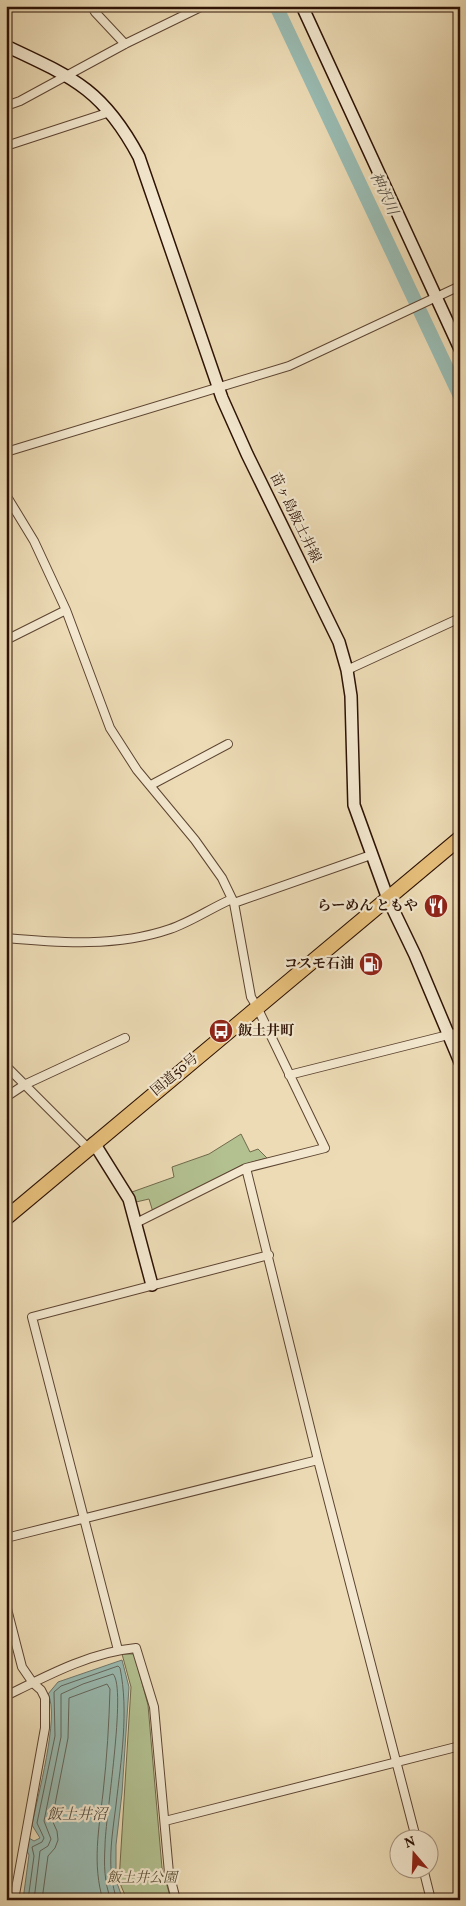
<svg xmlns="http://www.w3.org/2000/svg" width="466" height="1906" viewBox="0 0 466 1906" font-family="Vollkorn,'Noto Serif JP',serif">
<rect width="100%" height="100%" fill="#ecdbb5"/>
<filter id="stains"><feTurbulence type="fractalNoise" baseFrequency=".004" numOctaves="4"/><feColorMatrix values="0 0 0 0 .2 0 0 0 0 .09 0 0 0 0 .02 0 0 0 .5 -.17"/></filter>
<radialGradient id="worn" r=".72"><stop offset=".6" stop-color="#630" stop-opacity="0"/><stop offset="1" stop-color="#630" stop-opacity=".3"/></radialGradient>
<!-- green -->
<path fill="#b3c191" stroke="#706a4b" d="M 241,1134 L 250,1152 L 258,1149 L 267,1158 L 242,1165 L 153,1212 L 149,1199 L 136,1202 L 132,1192 L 174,1177 L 172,1167 L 209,1154 Z
M 122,1654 L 134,1654 L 148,1705 L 162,1868 L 170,1896 L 157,1900 L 127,1900 L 119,1881 L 131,1687 Z"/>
<!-- water -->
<path fill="#99bbb2" stroke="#6e776d" d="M 122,1660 L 129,1687 L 122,1793 L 116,1845 L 116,1880 L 123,1900 L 23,1900 L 29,1855 L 27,1851 L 29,1838 L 34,1841 L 40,1838 L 32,1825 C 37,1798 60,1716 48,1694 L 58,1682 Z"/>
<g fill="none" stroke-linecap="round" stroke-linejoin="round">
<!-- shore -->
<path stroke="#63665c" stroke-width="1" d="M 28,1900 L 34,1856 L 32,1847 L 42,1842 L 44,1838 L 37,1823 L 55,1736 L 54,1692 L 61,1686 L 118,1666 L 120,1668 C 129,1711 121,1761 116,1805 C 112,1837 106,1869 117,1900
M 34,1900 L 40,1851 L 48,1846 L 51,1839 L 44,1821 L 61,1737 L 61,1694 L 83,1684 L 113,1674 C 127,1688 105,1819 105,1846 C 104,1865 104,1882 111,1900
M 42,1900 L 48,1856 L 55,1848 L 58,1840 L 57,1831 L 52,1820 L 68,1738 L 69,1698 L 107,1684 L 110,1689 C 109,1723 107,1758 103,1793 C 99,1828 92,1865 103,1900"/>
<!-- river -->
<path stroke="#99bbb2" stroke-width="14" d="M 276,6 L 460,396"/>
<!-- street casing -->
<g stroke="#5d4431" stroke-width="10">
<path id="street" d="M 92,6 L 95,12 L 125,44
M 6,106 L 20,101 L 125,44 L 203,6
M 6,146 L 110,112
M 6,452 L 289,366 L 460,286
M 6,495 L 34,541 L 66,610 L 110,728 L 137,770 L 195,840 L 222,878 L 234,903 L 251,997 L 257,1007 L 325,1148 L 246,1168 L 318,1460 L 416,1838
M 6,640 L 66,610
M 347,670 L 460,618
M 151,785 L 228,744
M 234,903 L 371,855
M 6,938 C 60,943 118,947 170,929 C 191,922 211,908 232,899
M 6,1066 L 88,1148
M 289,1075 L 460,1032
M 6,1097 L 24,1085 L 125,1038
M 136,1223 L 246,1168
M 6,1538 L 318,1460
M 6,1605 L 22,1667 L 33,1683 L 41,1690 L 45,1698 L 45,1728 L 14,1900
M 118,1650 L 32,1317 L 269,1255
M 6,1696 C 46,1676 91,1652 136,1648 L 154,1707 L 169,1873 L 176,1900
M 165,1821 L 460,1746
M 423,1868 L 431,1900"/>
</g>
<!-- secondary casing -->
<g stroke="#2d1205" stroke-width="14">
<path id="secondary" d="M 302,6 L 460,349
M 6,46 C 72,77 103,89 139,157 L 222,398 L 247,454 L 339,642 L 347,670 L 351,696 L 354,805 L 388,899 L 415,955 L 460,1062
M 94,1143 L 129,1199 L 152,1285"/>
</g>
<!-- highway casing -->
<g stroke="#2d1205" stroke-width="16">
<path id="highway" d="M 6,1218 L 460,838"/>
</g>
<!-- street -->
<use href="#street" stroke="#f3e8cf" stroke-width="8"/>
<!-- secondary -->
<use href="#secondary" stroke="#f3e8cf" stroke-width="11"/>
<!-- highway -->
<use href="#highway" stroke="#e6be7a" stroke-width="14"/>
</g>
<!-- icons -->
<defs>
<g id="restaurant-disc" transform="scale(1.25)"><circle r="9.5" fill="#8f2418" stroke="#f3e8cf"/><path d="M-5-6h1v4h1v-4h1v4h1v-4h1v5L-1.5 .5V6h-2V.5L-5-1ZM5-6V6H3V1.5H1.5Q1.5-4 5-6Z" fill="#fff"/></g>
<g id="fuel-disc" transform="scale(1.25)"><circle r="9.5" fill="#8f2418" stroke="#f3e8cf"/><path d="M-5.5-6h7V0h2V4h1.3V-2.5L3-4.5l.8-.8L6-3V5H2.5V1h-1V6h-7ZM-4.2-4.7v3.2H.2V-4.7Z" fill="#fff"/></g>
<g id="bus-disc" transform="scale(1.25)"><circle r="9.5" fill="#8f2418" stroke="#f3e8cf"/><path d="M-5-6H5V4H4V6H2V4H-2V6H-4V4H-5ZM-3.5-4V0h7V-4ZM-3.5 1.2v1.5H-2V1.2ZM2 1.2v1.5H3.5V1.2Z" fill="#fff"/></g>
</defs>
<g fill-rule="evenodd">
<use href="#restaurant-disc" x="436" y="906"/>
<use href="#fuel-disc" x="371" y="964"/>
<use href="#bus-disc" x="221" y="1031"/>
</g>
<g text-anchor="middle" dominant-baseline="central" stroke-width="4.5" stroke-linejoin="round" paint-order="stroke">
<!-- street labels -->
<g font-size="14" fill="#2d1205" stroke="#f3e8cf">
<text transform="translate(295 518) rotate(64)">苗ヶ島飯土井線</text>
<text transform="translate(175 1075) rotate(-40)">国道50号</text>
</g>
<!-- poi labels -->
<g font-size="14" font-weight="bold" fill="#2d1205" stroke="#f3e8cf" text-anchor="end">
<text x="418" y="906">らーめん ともや</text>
<text x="354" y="964">コスモ石油</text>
<text x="238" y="1031" text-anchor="start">飯土井町</text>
</g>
<!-- park labels -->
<g font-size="14" font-style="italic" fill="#5c4f36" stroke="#f3e8cf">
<text x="142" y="1878">飯土井公園</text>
</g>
<!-- water labels -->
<g font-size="15" font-style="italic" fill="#534d42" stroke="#f3e8cf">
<text transform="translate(383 194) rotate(65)">神沢川</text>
<text x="77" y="1815">飯土井沼</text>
</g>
</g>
<!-- margin -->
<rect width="466" height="1906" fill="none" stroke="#ecdbb5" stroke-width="25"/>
<rect x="8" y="8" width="451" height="1891" fill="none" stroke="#2d1205" stroke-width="2.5"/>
<rect x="12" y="12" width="441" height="1881" fill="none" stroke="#2d1205"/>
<!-- north arrow -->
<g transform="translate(414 1854) rotate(341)"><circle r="24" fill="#f3e8cf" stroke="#a4927e"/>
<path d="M0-4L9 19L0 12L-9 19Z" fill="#8f2418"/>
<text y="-8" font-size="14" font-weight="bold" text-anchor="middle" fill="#2d1205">N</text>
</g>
<rect width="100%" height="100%" filter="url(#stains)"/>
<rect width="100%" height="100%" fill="url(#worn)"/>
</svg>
